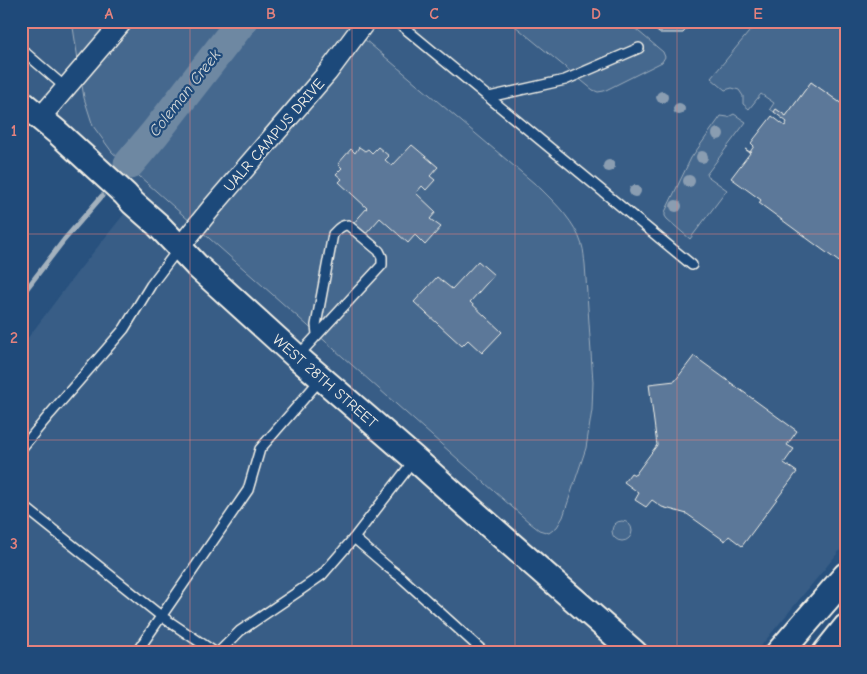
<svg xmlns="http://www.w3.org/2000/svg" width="867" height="674" viewBox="0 0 867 674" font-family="'Comic Neue',sans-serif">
<rect width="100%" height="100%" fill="#28517e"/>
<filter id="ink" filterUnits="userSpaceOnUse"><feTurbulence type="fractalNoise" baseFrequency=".02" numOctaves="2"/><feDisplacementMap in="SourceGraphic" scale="10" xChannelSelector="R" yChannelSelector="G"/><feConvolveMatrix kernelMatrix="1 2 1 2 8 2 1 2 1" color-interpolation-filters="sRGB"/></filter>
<g filter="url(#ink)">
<!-- built -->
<path fill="#375d86" d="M 21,21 L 846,21 L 846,543 L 755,653 L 21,653 L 21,347 L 79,270 L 133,203 L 21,102 Z"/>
<!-- green -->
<path fill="#45688e" stroke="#9cacbb" d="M 72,21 L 356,21 L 364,39 L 541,189 C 557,205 575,222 582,245 C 584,251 584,258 585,264 L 593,382 L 592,410 L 586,448 L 563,517 L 557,527 L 549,533 L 539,530 L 530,523 L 112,152 L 93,126 L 84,98 Z
M 509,21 L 626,21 L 663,52 L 665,57 L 662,62 L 604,91 L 598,92 L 593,90 Z
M 758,21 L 846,21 L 846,107 L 811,82 L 786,116 L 776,109 L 774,112 L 770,109 L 774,103 L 761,94 L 749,109 L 743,104 L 743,96 L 739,90 L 732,88 L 725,90 L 711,78 Z
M 734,114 L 746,122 L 706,175 L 727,190 L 690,239 L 667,219 L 665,216 L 665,212 L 691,158 L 721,116 L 728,117 Z
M612 531a10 10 0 1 1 20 0a10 10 0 1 1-20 0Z"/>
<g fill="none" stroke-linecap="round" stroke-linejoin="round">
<!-- stream -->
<path stroke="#a4b2be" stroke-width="5" d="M 21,296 L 64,240 L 102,196"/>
<!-- river -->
<path stroke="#6e88a2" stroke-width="31" d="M 129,164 L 155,133 L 242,21"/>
</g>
<!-- building -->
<path fill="#5b7899" stroke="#f4f1e8" d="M 645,21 L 693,21 L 683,33 L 659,33 Z
M 811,82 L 846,107 L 846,164 L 842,168 L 846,171 L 846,267 L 759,203 L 761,200 L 731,178 L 750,153 L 745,149 L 750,152 L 754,146 L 751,143 L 772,116 L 785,126 L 787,122 L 774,112 L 776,109 L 786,116 Z
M 412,145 L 438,167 L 430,176 L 435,180 L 426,190 L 422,186 L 416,193 L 436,212 L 430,219 L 441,227 L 425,245 L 415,235 L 408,243 L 380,218 L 364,236 L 352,225 L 367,208 L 339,182 L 342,179 L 336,174 L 342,168 L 338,164 L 351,149 L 355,153 L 359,147 L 365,151 L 368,149 L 372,153 L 378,147 L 389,156 L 385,160 L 392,166 Z
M 478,261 L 494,275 L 470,302 L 502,332 L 482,353 L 468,340 L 462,346 L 414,302 L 437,277 L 452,289 Z
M 694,356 L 797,431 L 787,445 L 794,449 L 784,463 L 797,472 L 742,546 L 729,536 L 725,541 L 687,514 L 662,507 L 652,500 L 646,507 L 635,500 L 639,493 L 624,482 L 631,473 L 635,475 L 657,445 L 649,384 L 675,381 Z"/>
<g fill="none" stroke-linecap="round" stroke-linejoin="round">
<!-- service casing -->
<g stroke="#f4f1e8" stroke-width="12">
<path id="service" d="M 396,21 L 692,265
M 21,49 L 66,88
M 489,97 L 565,80 L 639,48
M 297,357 L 382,265 L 382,257 L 379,251 L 348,225 C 341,225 338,229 333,234 L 316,325 L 317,334
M 21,449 L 50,414 L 124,329 L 151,285 L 179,248
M 21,504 L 161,616 L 216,653
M 354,538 L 389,568 L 402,578 L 485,653
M 136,653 L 248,490 L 260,449 L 320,380
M 218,653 L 240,631 L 302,589 L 322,575 L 354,538 L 415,459"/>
</g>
<!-- minor casing -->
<g stroke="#f4f1e8" stroke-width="22">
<path id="minor" d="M 40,118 L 123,21
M 179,248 L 213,206 L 328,72 L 366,21"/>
</g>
<!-- tertiary casing -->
<g stroke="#f4f1e8" stroke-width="28">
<path id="tertiary" d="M 21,102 L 57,132 L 125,194 L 133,203 L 157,224 L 197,266 L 297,357 L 415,459 L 465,504 L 635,653"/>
</g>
<!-- secondary casing -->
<g stroke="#f4f1e8" stroke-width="30">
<path id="secondary" d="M 779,653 L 846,576
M 826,653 L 846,628"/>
</g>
<!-- service -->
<use href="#service" stroke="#1f4a7a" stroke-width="9"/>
<!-- minor -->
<use href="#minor" stroke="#1f4a7a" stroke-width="19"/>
<!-- tertiary -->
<use href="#tertiary" stroke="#1f4a7a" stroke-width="24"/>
<!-- secondary -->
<use href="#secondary" stroke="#1f4a7a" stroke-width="26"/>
</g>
<!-- trees -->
<g fill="#8a9db1">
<circle cx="662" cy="97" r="6"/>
<circle cx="679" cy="109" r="6"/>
<circle cx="718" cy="134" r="6"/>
<circle cx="702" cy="157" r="6"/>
<circle cx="609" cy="166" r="6"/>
<circle cx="689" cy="181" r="6"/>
<circle cx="635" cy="191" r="6"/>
<circle cx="676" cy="206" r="6"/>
</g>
</g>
<!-- grid -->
<path fill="none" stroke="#e4827e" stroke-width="1" stroke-opacity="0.55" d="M 190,21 L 190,653M 352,21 L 352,653M 515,21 L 515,653M 677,21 L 677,653M 21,234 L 846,234M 21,440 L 846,440"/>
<g text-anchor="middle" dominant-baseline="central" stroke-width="4.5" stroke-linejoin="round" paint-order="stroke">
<!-- street labels -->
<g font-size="15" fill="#f4f1e8" stroke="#1f4a7a">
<text transform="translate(274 135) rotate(-49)">UALR CAMPUS DRIVE</text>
<text transform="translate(325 381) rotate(41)">WEST 28TH STREET</text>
</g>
<!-- water labels -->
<g font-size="16" font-style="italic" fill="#d9dcda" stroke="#1f4a7a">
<text transform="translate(185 93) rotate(-52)">Coleman Creek</text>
</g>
</g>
<!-- margin -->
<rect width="867" height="674" fill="none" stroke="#1f4a7a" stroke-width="55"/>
<rect x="28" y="28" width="812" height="618" fill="none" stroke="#e4827e" stroke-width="2"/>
<g font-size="16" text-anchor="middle" font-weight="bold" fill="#e4827e">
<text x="109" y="19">A</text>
<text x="271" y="19">B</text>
<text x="434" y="19">C</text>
<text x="596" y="19">D</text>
<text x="758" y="19">E</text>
<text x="14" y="136">1</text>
<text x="14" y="343">2</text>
<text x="14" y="549">3</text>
</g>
</svg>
